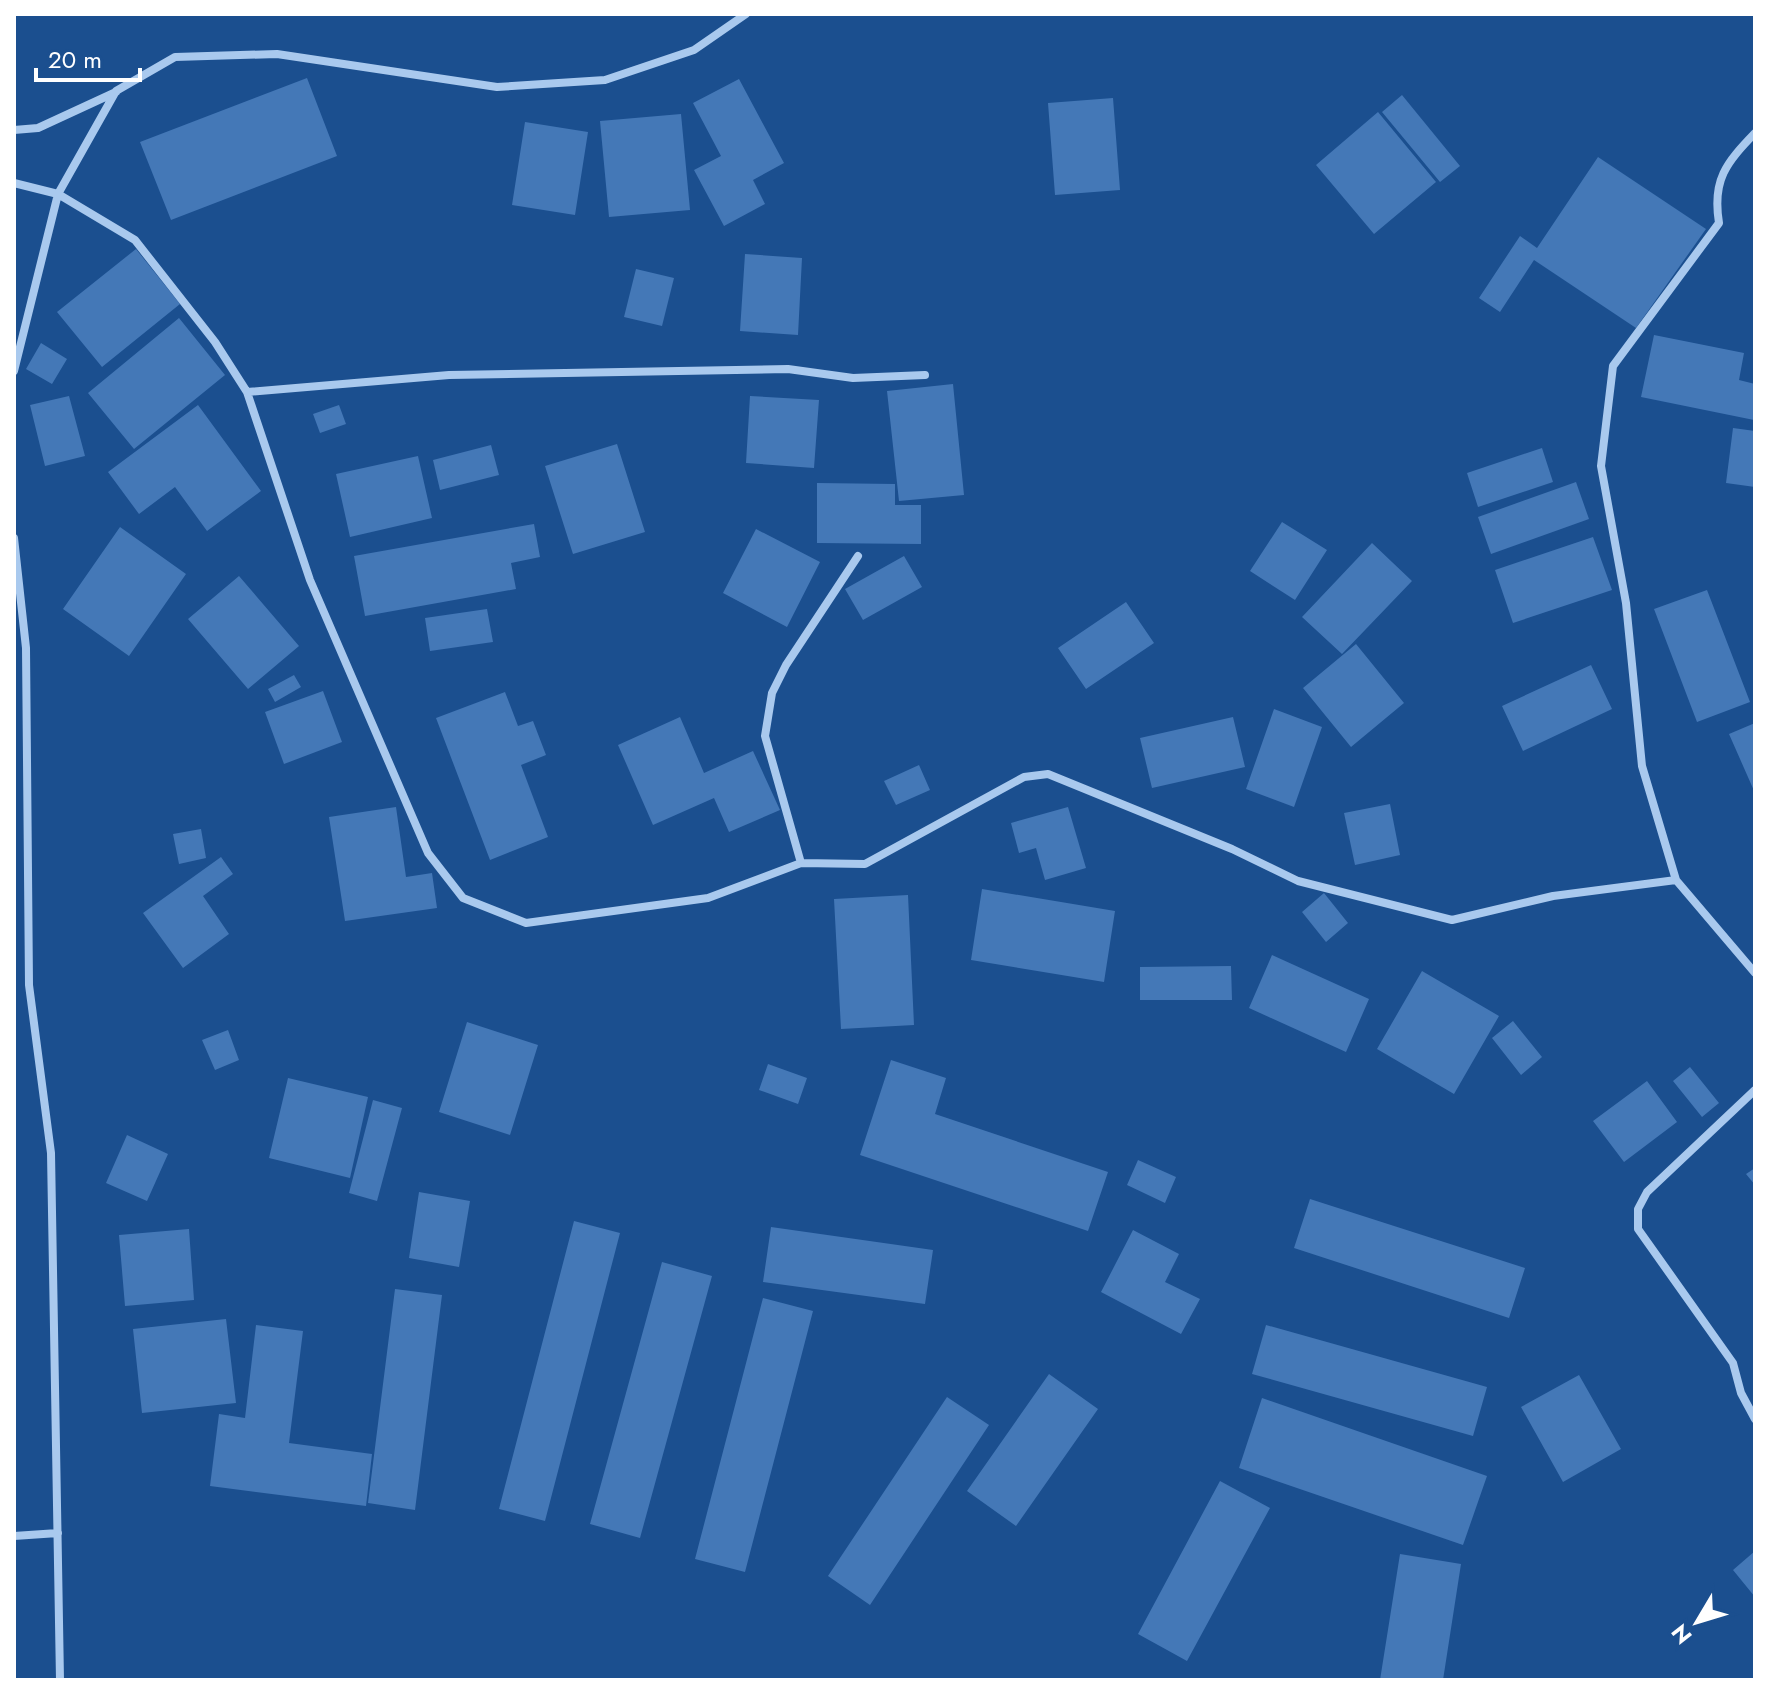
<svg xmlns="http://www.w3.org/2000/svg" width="1769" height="1694" viewBox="0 0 1769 1694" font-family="Jost,sans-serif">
<rect width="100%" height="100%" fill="#1b4f8f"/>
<!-- building -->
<path fill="#4478b7" d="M 307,78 L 337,156 L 171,220 L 140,142 Z
M 739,79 L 784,163 L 753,180 L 765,204 L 724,226 L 694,170 L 721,156 L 693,103 Z
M 1402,95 L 1460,166 L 1440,182 L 1382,112 Z
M 1113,98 L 1120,190 L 1055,195 L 1048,103 Z
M 1378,112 L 1436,182 L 1374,234 L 1316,165 Z
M 681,114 L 690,210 L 609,217 L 600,121 Z
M 525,122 L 588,132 L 575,215 L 512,205 Z
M 1598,157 L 1706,229 L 1636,328 L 1534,260 L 1500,312 L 1479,298 L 1520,236 L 1537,248 Z
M 136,249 L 180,304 L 102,367 L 57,312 Z
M 745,254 L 802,258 L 798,335 L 740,331 Z
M 636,269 L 674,278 L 662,326 L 624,317 Z
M 179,318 L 225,375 L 134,449 L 88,393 Z
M 1654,335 L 1744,353 L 1739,380 L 1755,384 L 1754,420 L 1641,397 Z
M 41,343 L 67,359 L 52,384 L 26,369 Z
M 953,384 L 964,495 L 899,501 L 887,391 Z
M 69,396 L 85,456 L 45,466 L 30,405 Z
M 750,396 L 819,400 L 814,468 L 746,463 Z
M 198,405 L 261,491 L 207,531 L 175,487 L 139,514 L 108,472 Z
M 339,405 L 346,424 L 320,433 L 313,414 Z
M 1733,428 L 1755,431 L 1755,487 L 1726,483 Z
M 617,444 L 645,532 L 573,554 L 545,466 Z
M 491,445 L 499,475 L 440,490 L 433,460 Z
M 1542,448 L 1553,482 L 1478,507 L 1467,473 Z
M 418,456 L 432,518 L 350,537 L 336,474 Z
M 1576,482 L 1589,519 L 1491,554 L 1478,517 Z
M 817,483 L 895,484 L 895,505 L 921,505 L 921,544 L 817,543 Z
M 1282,522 L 1327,550 L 1295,600 L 1250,571 Z
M 534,524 L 540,557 L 511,563 L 516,589 L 365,616 L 354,556 Z
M 120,527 L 186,574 L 129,656 L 63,609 Z
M 756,529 L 820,562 L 787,627 L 723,593 Z
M 1593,537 L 1612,590 L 1513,623 L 1495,570 Z
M 1372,543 L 1412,581 L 1342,654 L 1302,617 Z
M 904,556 L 922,587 L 863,620 L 845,589 Z
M 239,576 L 299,646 L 248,689 L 188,619 Z
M 1707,590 L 1750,702 L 1697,722 L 1654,609 Z
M 1126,602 L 1154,643 L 1086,689 L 1058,648 Z
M 487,609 L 493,642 L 430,651 L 425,618 Z
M 1356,644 L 1404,703 L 1351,747 L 1303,688 Z
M 1591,665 L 1612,709 L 1523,751 L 1502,706 Z
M 294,675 L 301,687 L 275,702 L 268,689 Z
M 323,691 L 342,742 L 284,764 L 265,712 Z
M 505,692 L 518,726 L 533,721 L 546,755 L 521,765 L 548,837 L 490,860 L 436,718 Z
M 1274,709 L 1322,727 L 1294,807 L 1246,789 Z
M 680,717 L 704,773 L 753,751 L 780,810 L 729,832 L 714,798 L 653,825 L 618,745 Z
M 1233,717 L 1245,767 L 1152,788 L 1140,738 Z
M 1755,723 L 1755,793 L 1729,734 Z
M 919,765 L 930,790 L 896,805 L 884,781 Z
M 1390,804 L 1400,855 L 1355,865 L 1344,813 Z
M 396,807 L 406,877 L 432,873 L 437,908 L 345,921 L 329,817 Z
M 1068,807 L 1086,868 L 1045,880 L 1036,848 L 1019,853 L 1011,823 Z
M 201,829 L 206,858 L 179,864 L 173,834 Z
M 221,857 L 233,874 L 203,896 L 229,934 L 183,968 L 143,913 Z
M 982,889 L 1115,911 L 1104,982 L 971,960 Z
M 1324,893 L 1348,923 L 1326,942 L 1302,912 Z
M 908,895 L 914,1025 L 841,1029 L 834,899 Z
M 1272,955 L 1369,999 L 1346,1052 L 1249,1008 Z
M 1231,966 L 1232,1000 L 1140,1000 L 1140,967 Z
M 1422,971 L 1499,1016 L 1454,1094 L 1377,1049 Z
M 1513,1021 L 1542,1057 L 1521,1075 L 1492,1038 Z
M 467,1022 L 538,1045 L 510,1135 L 439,1112 Z
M 228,1030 L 239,1060 L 215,1070 L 202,1040 Z
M 891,1060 L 946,1078 L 935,1114 L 1108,1172 L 1088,1231 L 860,1155 Z
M 768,1064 L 807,1078 L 798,1104 L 759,1090 Z
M 1690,1067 L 1719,1103 L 1702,1117 L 1673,1081 Z
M 288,1078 L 368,1097 L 350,1178 L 269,1158 Z
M 1647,1081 L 1677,1122 L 1624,1162 L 1593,1121 Z
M 373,1100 L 402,1108 L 377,1201 L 349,1193 Z
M 127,1135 L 168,1154 L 147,1201 L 106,1183 Z
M 1138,1160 L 1176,1177 L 1165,1203 L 1127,1185 Z
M 1755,1168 L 1755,1185 L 1746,1174 Z
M 419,1192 L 470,1201 L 459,1267 L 409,1258 Z
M 1310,1199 L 1525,1268 L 1509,1318 L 1294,1248 Z
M 574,1221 L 620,1233 L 545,1521 L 499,1509 Z
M 771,1227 L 933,1250 L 925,1304 L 763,1282 Z
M 189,1229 L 194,1300 L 125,1306 L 119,1235 Z
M 1133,1230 L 1179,1254 L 1165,1282 L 1200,1299 L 1181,1334 L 1101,1292 Z
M 662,1262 L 712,1276 L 640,1538 L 590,1524 Z
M 395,1289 L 442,1295 L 415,1510 L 368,1503 Z
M 763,1298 L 813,1311 L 745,1572 L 695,1559 Z
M 226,1319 L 236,1403 L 142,1413 L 133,1329 Z
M 256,1325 L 303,1331 L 289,1443 L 372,1454 L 366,1506 L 210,1486 L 219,1414 L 245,1418 Z
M 1266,1325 L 1487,1387 L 1473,1436 L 1252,1374 Z
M 1049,1374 L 1098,1409 L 1016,1526 L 967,1491 Z
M 1579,1375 L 1621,1449 L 1563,1482 L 1521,1407 Z
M 947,1397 L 989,1425 L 870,1605 L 828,1576 Z
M 1262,1398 L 1487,1476 L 1463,1545 L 1239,1468 Z
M 1220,1481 L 1270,1508 L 1187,1661 L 1138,1634 Z
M 1755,1551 L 1755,1597 L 1733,1570 Z
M 1400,1554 L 1461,1564 L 1443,1680 L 1380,1680 Z"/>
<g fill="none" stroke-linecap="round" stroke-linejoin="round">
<!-- minor -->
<path stroke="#a9c9ee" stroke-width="8" d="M 14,130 L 38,128 L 116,92
M 1755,133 C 1726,163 1712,180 1719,223 L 1613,366 L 1601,466 L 1626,603 L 1642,766 L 1676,880 L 1755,973
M 14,183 L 58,194 L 135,240 L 215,342 L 247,392 L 310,580 L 428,853 L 463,898 L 526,923 L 708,898 L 801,863 L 865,864 L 1024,777 L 1048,774 L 1232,849 L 1298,881 L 1452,920 L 1553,896 L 1676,880
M 14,371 L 58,194 L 116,91 L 175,57 L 277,54 L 497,87 L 605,80 L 694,50 L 746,14
M 247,392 L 449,375 L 788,369 L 853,378 L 925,375
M 14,538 L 26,648 L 29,985 L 51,1153 L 60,1680
M 801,863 L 765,736 L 772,693 L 786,665 L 858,556
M 1755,1090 L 1647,1192 L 1638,1209 L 1638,1229 L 1733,1363 L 1741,1393 L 1755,1419
M 14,1536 L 58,1533"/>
</g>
<!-- border -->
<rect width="1769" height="1694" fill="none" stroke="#ffffff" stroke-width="32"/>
<!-- north arrow -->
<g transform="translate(1697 1622) rotate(232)" stroke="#1b4f8f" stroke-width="6" paint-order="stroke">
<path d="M0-6L14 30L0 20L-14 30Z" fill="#ffffff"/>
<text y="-12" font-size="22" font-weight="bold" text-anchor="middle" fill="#ffffff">N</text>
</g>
<!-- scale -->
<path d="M36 68v12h104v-12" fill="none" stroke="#ffffff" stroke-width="4"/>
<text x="48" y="68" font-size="24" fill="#ffffff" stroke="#1b4f8f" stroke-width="6" paint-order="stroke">20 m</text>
</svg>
